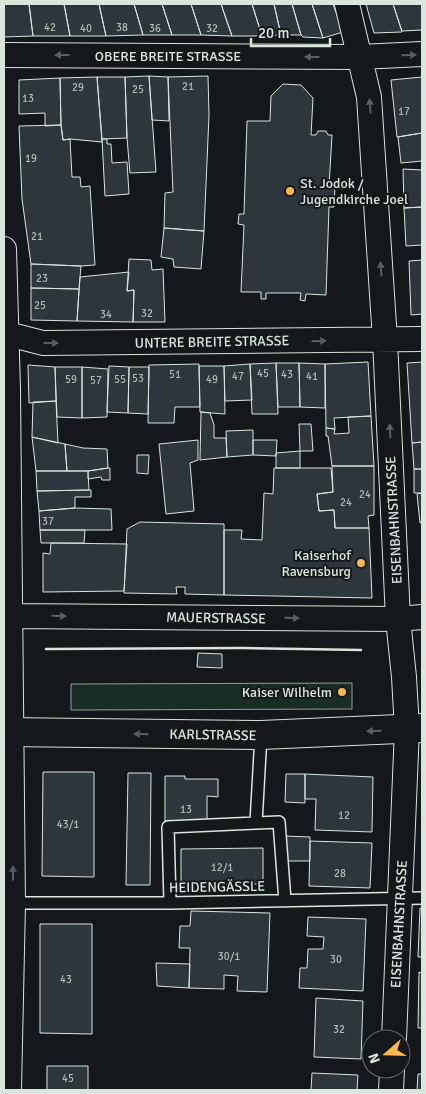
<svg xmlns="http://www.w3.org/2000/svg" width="426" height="1094" viewBox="0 0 426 1094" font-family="Signika,sans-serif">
<rect width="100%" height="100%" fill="#14181c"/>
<!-- green -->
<path fill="#1a2d24" stroke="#939e99" d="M 352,683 L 352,709 L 71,710 L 71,684 Z"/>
<!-- building -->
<path fill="#2c363c" stroke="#d8e6dc" d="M 4,4 L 29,4 L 33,36 L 4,37 Z
M 29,4 L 64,4 L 70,36 L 33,36 Z
M 64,4 L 99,4 L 106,36 L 70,36 Z
M 99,4 L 134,4 L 143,35 L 106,36 Z
M 134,4 L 162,4 L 172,35 L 143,35 Z
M 162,4 L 191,4 L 201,35 L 172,35 Z
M 191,4 L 221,4 L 232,36 L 201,35 Z
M 221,4 L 252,4 L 262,36 L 232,36 Z
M 252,4 L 274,4 L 281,35 L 262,36 Z
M 274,4 L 292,4 L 301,35 L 281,35 Z
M 292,4 L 312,4 L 323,38 L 303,37 L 301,35 Z
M 312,4 L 333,4 L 343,32 L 323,38 Z
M 366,4 L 393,4 L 402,32 L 374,33 Z
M 393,4 L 422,4 L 422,30 L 402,31 Z
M 149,76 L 168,77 L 169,121 L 152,120 Z
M 149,76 L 156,172 L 130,173 L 127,138 L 125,77 Z
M 208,76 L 209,115 L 204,231 L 164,228 L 165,193 L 173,192 L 168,77 Z
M 97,77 L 125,77 L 127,138 L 102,139 Z
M 97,77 L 102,142 L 70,139 L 63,140 L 61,125 L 60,78 Z
M 422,77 L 422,133 L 397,137 L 391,80 Z
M 60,78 L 61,125 L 45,126 L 45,113 L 19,114 L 19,80 Z
M 283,84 L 301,85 L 313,98 L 311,135 L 316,135 L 318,131 L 326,131 L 328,135 L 332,135 L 329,186 L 335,186 L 334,207 L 329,207 L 326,295 L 306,294 L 305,301 L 300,300 L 301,293 L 266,293 L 266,299 L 261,299 L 261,292 L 241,292 L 244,225 L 238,224 L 239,214 L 244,214 L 247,121 L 270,121 L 271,96 Z
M 61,125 L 63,140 L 70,139 L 72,177 L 80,177 L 81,187 L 90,186 L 95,265 L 81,266 L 31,264 L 22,199 L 19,126 Z
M 422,133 L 422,161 L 401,163 L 398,137 Z
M 102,139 L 107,139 L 107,144 L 111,144 L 112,163 L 127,162 L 129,194 L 105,196 Z
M 403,169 L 422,170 L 422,207 L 404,208 Z
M 422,207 L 422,245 L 406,246 L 404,208 Z
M 164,228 L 204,231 L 201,269 L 174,267 L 173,259 L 161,257 Z
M 129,259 L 151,260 L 152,270 L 163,269 L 165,322 L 133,322 L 134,290 L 127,291 Z
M 422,260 L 422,314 L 411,315 L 409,261 Z
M 31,264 L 81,266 L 79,289 L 31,288 Z
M 129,272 L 127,291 L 134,290 L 133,322 L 77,321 L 80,277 Z
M 31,288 L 79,289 L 77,321 L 31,320 Z
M 368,362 L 371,416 L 334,418 L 335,429 L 326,428 L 325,364 Z
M 422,362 L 422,442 L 412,443 L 407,363 Z
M 276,363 L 299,363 L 300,407 L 278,407 Z
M 276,363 L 278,414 L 252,414 L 250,364 Z
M 299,363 L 325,364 L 325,408 L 300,407 Z
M 199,364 L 200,407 L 175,407 L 174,423 L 148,423 L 149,365 Z
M 250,364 L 252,400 L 225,401 L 224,366 Z
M 28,365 L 55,367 L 56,401 L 29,403 Z
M 109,366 L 129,367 L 128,413 L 107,412 Z
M 199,366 L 224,366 L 225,414 L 200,412 Z
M 55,367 L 82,367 L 82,418 L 57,417 Z
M 82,367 L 108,369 L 107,417 L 82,418 Z
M 129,367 L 149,367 L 148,414 L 128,413 Z
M 56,401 L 58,443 L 32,437 L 33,402 Z
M 201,412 L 210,413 L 214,425 L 214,438 L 226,438 L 227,457 L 200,460 Z
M 371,416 L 374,466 L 332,466 L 328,436 L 326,436 L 326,428 L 335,429 L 334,434 L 349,433 L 348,417 Z
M 299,424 L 311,424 L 313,451 L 300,451 Z
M 253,430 L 253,455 L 227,457 L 226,431 Z
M 32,437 L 65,444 L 67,471 L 36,471 Z
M 198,440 L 198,460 L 190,463 L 194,511 L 166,514 L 159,444 Z
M 253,440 L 277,440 L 276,456 L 253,455 Z
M 422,442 L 422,469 L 414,469 L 412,443 Z
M 65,444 L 83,448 L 107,449 L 108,468 L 88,471 L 67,471 Z
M 300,451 L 300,468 L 276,468 L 276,453 Z
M 137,455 L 149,455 L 148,474 L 137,473 Z
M 332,466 L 374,466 L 374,515 L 368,516 L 369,528 L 335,528 L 334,510 L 319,511 L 317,494 L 333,492 Z
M 108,468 L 110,468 L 110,480 L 102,480 L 101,477 L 88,479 L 88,471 Z
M 274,468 L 331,468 L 333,492 L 317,494 L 319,511 L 334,510 L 335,528 L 369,528 L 372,598 L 224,595 L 224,530 L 242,530 L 241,539 L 262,540 L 264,493 L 273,494 Z
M 414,469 L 422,469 L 422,493 L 414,493 Z
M 36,471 L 88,471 L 89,490 L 37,491 Z
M 91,490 L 91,497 L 75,497 L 75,508 L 39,511 L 37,491 Z
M 422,493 L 422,522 L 420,523 L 417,494 Z
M 75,508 L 111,509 L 112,530 L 40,530 L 39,511 Z
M 140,522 L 224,524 L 224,595 L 185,594 L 185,587 L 176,587 L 177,594 L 124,593 L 127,529 Z
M 40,530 L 85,530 L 84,543 L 41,543 Z
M 51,543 L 127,544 L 124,591 L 43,592 L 43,553 L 50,554 Z
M 198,653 L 222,654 L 222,668 L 197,667 Z
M 43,772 L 94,772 L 94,877 L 42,876 Z
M 128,773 L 151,773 L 150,885 L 126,885 Z
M 286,774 L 305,774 L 305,803 L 285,802 Z
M 305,774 L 373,777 L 372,832 L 315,830 L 316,799 L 305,799 Z
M 165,776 L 185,776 L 185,779 L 218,779 L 218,797 L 207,796 L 207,821 L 165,821 Z
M 284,836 L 310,837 L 310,861 L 284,861 Z
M 310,841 L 372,843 L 370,888 L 309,886 Z
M 263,848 L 263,884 L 181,885 L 181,849 Z
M 420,908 L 422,909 L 422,957 L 418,957 Z
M 191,911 L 270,913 L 267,992 L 237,991 L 238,976 L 224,975 L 224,989 L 189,988 L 190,948 L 179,948 L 180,926 L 190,926 Z
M 308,917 L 366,919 L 363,991 L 299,988 L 300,968 L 307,968 L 308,949 L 323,949 L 324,937 L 307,936 Z
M 40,924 L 92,924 L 92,1034 L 40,1033 Z
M 156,963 L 190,964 L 189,988 L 157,986 Z
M 419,972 L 422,973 L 422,1028 L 418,1028 Z
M 316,998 L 363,1001 L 361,1059 L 314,1057 Z
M 47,1066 L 88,1066 L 88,1090 L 47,1090 Z
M 312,1073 L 358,1075 L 357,1090 L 311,1090 Z
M 418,1074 L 422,1074 L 422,1090 L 417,1090 Z"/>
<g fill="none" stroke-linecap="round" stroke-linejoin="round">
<!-- service casing -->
<g stroke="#d8e6dc" stroke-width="14">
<path id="service" d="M 261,735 L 256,823 L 279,822 L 285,901
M 13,903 L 170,903 L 422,898
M 170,903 L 168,827 L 256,823"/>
</g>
<!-- minor casing -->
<g stroke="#d8e6dc" stroke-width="26">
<path id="minor" d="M 347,4 L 369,97 L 385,340 L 398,619 L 404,677 L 407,729 L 394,1039
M 4,55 L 360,57 L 422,54
M 4,249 L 8,390 L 13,903 L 9,1090
M 4,333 L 43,343 L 422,339
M 11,616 L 398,619 L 422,617
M 391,1090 L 392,1069"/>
</g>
<!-- secondary casing -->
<g stroke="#d8e6dc" stroke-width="30">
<path id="secondary" d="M 4,732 L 261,735 L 422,728"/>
</g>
<!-- service -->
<use href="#service" stroke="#14181c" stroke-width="11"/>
<!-- minor -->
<use href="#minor" stroke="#14181c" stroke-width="24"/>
<!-- secondary -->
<use href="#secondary" stroke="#14181c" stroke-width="28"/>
<!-- wall -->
<path stroke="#d8e6dc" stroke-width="2.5" d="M 46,649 L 242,648 L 361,650"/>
</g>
<!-- one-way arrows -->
<defs><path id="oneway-solid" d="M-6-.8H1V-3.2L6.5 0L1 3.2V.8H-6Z" transform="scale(1.25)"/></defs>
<g fill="#59605f">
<use href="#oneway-solid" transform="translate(62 55) rotate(-180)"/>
<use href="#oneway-solid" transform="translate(409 55) rotate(-2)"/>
<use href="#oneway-solid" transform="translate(312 57) rotate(-180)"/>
<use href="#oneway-solid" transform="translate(370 106) rotate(-94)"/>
<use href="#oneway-solid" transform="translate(381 269) rotate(-94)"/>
<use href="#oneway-solid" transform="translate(319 341) rotate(-1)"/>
<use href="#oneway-solid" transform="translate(51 343)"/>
<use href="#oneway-solid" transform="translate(390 431) rotate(-93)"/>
<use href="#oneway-solid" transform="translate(59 616) rotate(1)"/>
<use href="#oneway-solid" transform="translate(292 618) rotate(1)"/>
<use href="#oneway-solid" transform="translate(374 731) rotate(178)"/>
<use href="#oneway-solid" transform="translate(141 734) rotate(-179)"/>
<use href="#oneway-solid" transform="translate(13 873) rotate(-90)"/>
</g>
<!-- markers -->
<g fill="#ffb74d" stroke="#14181c" stroke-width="2">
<circle cx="290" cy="191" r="5"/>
<circle cx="361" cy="563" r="5"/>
<circle cx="342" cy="692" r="5"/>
</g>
<g text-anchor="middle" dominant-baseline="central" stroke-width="4" stroke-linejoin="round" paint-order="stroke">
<!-- number labels -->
<g font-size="11" fill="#adbab4">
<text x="50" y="27">42</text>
<text x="122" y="27">38</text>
<text x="86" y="28">40</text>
<text x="155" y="28">36</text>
<text x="212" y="28">32</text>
<text x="188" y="86">21</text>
<text x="78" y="87">29</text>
<text x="138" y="89">25</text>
<text x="28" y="98">13</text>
<text x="404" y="111">17</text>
<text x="31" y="158">19</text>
<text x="37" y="236">21</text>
<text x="42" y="278">23</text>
<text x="40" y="305">25</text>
<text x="147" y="313">32</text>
<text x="106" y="314">34</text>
<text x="263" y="373">45</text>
<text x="175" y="374">51</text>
<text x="287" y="374">43</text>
<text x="238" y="376">47</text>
<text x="312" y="376">41</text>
<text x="138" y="378">53</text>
<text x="71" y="379">59</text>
<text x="120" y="379">55</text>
<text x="212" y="379">49</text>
<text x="96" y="380">57</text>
<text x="365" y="494">24</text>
<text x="346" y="502">24</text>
<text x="48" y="521">37</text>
<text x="186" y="809">13</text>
<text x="344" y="815">12</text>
<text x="68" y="824">43/1</text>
<text x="222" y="867">12/1</text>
<text x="340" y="873">28</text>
<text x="229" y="956">30/1</text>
<text x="336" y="959">30</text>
<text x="66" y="979">43</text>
<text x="339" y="1029">32</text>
<text x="68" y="1078">45</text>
</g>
<!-- street labels -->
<g font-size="14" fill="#d8e6dc" stroke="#14181c">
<text x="168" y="56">OBERE BREITE STRASSE</text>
<text transform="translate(212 342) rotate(-1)">UNTERE BREITE STRASSE</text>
<text transform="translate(394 520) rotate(-93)">EISENBAHNSTRASSE</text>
<text transform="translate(216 618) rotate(1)">MAUERSTRASSE</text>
<text transform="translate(213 735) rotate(1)">KARLSTRASSE</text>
<text transform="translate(217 887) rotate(-1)">HEIDENGÄSSLE</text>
<text transform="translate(399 924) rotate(-87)">EISENBAHNSTRASSE</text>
</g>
<!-- poi labels -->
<g font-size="14" fill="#d8e6dc" stroke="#14181c" text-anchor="end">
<text x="300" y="183" text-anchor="start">St. Jodok /<tspan x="300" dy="16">Jugendkirche Joel</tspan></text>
<text x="351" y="555">Kaiserhof<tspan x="351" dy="16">Ravensburg</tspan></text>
<text x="332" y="692">Kaiser Wilhelm</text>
</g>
</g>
<!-- border -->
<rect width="426" height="1094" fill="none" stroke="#d8e6dc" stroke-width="10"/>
<!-- north arrow -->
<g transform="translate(386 1054) rotate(250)"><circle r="24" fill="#14181c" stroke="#626a69"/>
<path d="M0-4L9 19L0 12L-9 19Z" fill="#ffb74d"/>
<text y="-8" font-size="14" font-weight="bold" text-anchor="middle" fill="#d8e6dc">N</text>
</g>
<!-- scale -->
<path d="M251 38v8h79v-8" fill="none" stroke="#d8e6dc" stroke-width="2.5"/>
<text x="258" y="38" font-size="15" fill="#d8e6dc" stroke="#14181c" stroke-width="4" paint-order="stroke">20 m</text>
</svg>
